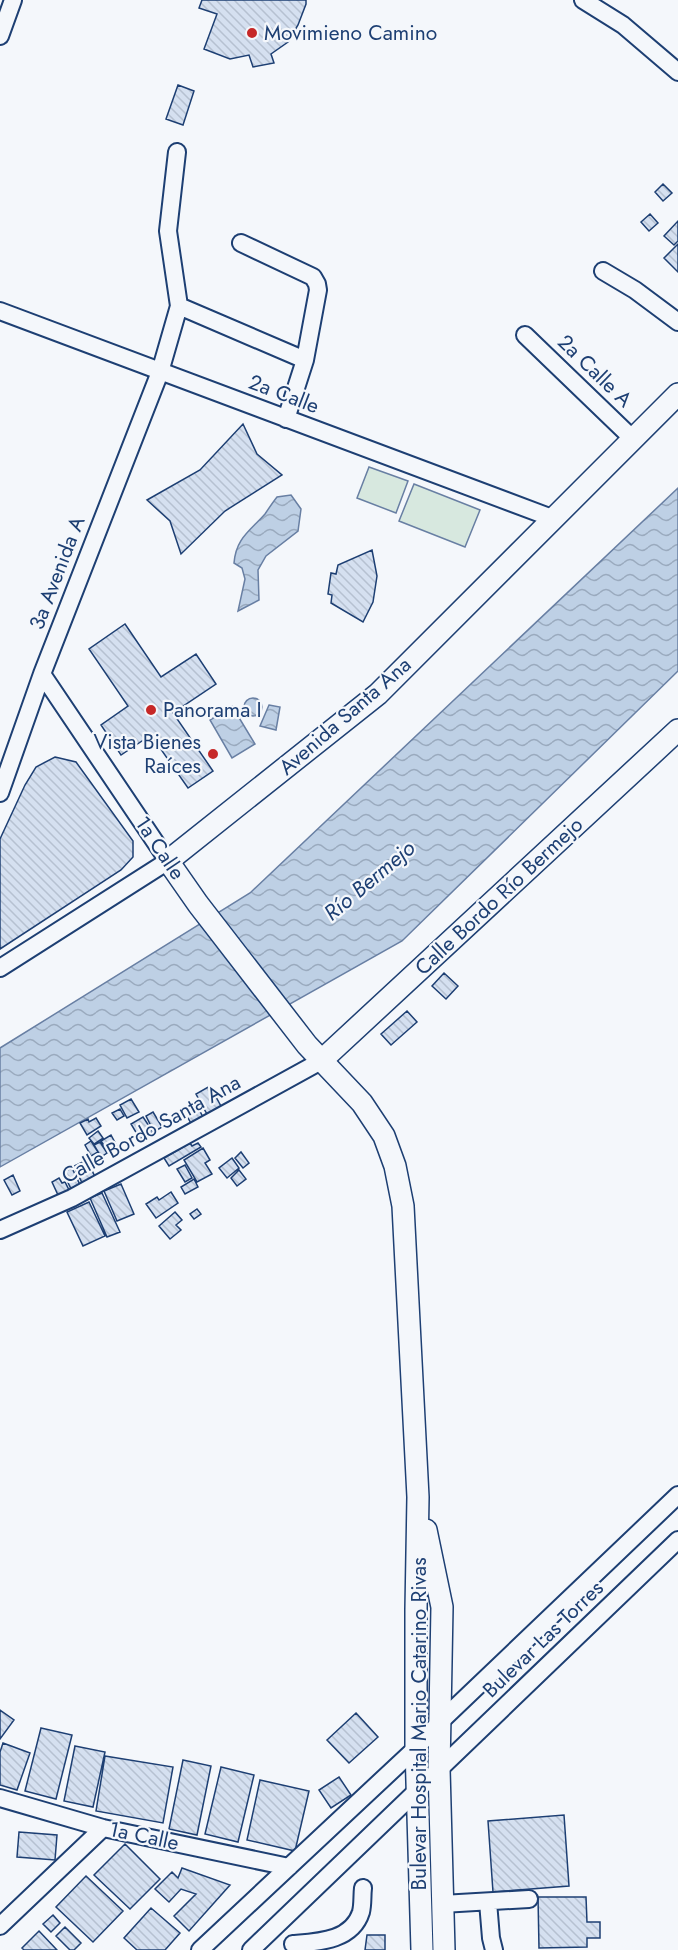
<svg xmlns="http://www.w3.org/2000/svg" width="678" height="1950" viewBox="0 0 678 1950" font-family="Jost,sans-serif">
<defs>
<pattern id="water-waves" width="16" height="10" patternUnits="userSpaceOnUse" patternTransform="scale(1.5)"><rect width="16" height="10" fill="#bed0e5"/><path d="M0 5q4-4 8 0t8 0" fill="none" stroke="#9aaabe"/></pattern>
<pattern id="building-back-hatch" width="6" height="6" patternUnits="userSpaceOnUse" patternTransform="scale(1.5)"><rect width="6" height="6" fill="#d5e0f0"/><path d="M-1 5l2 2M0 0l6 6M5-1l2 2" fill="none" stroke="#b6c1d1"/></pattern>
</defs>
<rect width="100%" height="100%" fill="#f4f7fb"/>
<!-- garden -->
<path fill="#d7e8df" stroke="#687fa3" stroke-width="1.5" d="M 369,467 L 408,481 L 396,513 L 357,498 Z
M 414,484 L 480,510 L 465,547 L 399,521 Z"/>
<!-- water -->
<path fill="url(#water-waves)" stroke="#687fa3" stroke-width="1.5" d="M 678,488 L 678,671 L 402,941 L 0,1167 L 0,1048 L 250,893 Z
M 291,495 L 301,509 L 298,531 L 266,556 L 258,570 L 259,600 L 238,611 L 245,579 L 242,568 L 234,563 C 236,538 250,531 265,514 C 269,508 273,502 277,497 Z
M244 707a9 9 0 1 1 18 0a9 9 0 1 1-18 0Z
M 269,705 L 280,707 L 276,730 L 260,726 Z
M 232,706 L 255,744 L 232,758 L 210,720 Z"/>
<!-- building -->
<path fill="url(#building-back-hatch)" stroke="#1d3f73" stroke-width="1.5" d="M 202,0 L 306,0 L 306,4 L 298,25 L 288,42 L 271,54 L 274,63 L 253,67 L 249,55 L 230,59 L 204,49 L 217,14 L 199,8 Z
M 178,85 L 194,91 L 183,125 L 166,119 Z
M 663,184 L 672,193 L 663,201 L 655,192 Z
M 650,214 L 658,223 L 649,231 L 641,222 Z
M 678,221 L 678,241 L 674,245 L 664,236 Z
M 678,244 L 678,272 L 664,258 Z
M 243,424 L 257,454 L 282,475 L 225,511 L 181,554 L 170,521 L 147,500 L 200,470 Z
M 372,550 L 377,576 L 373,602 L 363,622 L 331,603 L 332,595 L 328,594 L 331,573 L 336,574 L 338,565 Z
M 125,624 L 161,677 L 196,654 L 216,684 L 173,713 L 213,771 L 188,788 L 151,735 L 121,755 L 101,725 L 128,706 L 89,649 Z
M 55,757 L 76,762 L 133,841 L 133,857 L 121,870 L 0,949 L 0,839 L 25,785 L 36,767 Z
M 444,973 L 458,986 L 446,999 L 432,986 Z
M 407,1011 L 417,1022 L 391,1045 L 381,1034 Z
M 210,1086 L 222,1108 L 208,1116 L 196,1094 Z
M 131,1099 L 139,1112 L 127,1118 L 120,1105 Z
M 195,1102 L 204,1119 L 192,1125 L 183,1109 Z
M 120,1109 L 124,1116 L 117,1120 L 112,1113 Z
M 153,1112 L 162,1127 L 154,1132 L 146,1116 Z
M 143,1117 L 153,1132 L 140,1139 L 131,1124 Z
M 96,1118 L 101,1126 L 87,1135 L 80,1123 L 88,1119 L 89,1122 Z
M 98,1131 L 103,1138 L 94,1144 L 89,1138 Z
M 111,1135 L 118,1148 L 109,1153 L 101,1141 Z
M 91,1141 L 98,1152 L 91,1156 L 85,1145 Z
M 100,1142 L 107,1153 L 101,1157 L 94,1145 Z
M 190,1143 L 192,1146 L 198,1143 L 201,1147 L 169,1166 L 164,1158 Z
M 203,1148 L 210,1160 L 205,1163 L 212,1174 L 197,1182 L 184,1160 Z
M 241,1152 L 249,1163 L 243,1168 L 235,1158 Z
M 232,1158 L 239,1168 L 227,1178 L 219,1168 Z
M 87,1160 L 97,1181 L 84,1187 L 74,1166 Z
M 185,1165 L 192,1178 L 185,1182 L 177,1169 Z
M 72,1168 L 81,1187 L 72,1191 L 63,1172 Z
M 239,1170 L 246,1179 L 237,1186 L 231,1178 Z
M 13,1175 L 20,1191 L 12,1195 L 4,1180 Z
M 59,1178 L 62,1183 L 65,1182 L 69,1190 L 58,1195 L 52,1182 Z
M 194,1179 L 198,1187 L 185,1194 L 181,1187 Z
M 121,1184 L 134,1214 L 117,1221 L 104,1191 Z
M 171,1192 L 178,1203 L 156,1218 L 146,1204 L 157,1197 L 159,1200 Z
M 102,1193 L 120,1232 L 107,1237 L 90,1198 Z
M 89,1202 L 105,1236 L 83,1246 L 67,1212 Z
M 197,1209 L 201,1214 L 194,1219 L 190,1214 Z
M 175,1212 L 182,1220 L 176,1225 L 181,1230 L 170,1239 L 159,1226 Z
M 0,1710 L 14,1720 L 0,1739 Z
M 356,1713 L 378,1737 L 349,1763 L 327,1740 Z
M 41,1728 L 72,1735 L 56,1799 L 25,1791 Z
M 3,1743 L 30,1753 L 17,1790 L 0,1785 L 0,1752 Z
M 75,1746 L 105,1752 L 93,1807 L 64,1801 Z
M 105,1756 L 173,1767 L 163,1823 L 96,1811 Z
M 183,1760 L 211,1766 L 197,1835 L 169,1829 Z
M 221,1767 L 254,1775 L 238,1842 L 205,1834 Z
M 339,1777 L 351,1795 L 331,1808 L 319,1790 Z
M 260,1780 L 309,1791 L 295,1851 L 247,1840 Z
M 564,1815 L 569,1886 L 493,1892 L 488,1821 Z
M 19,1832 L 57,1835 L 55,1860 L 17,1857 Z
M 125,1844 L 160,1879 L 130,1909 L 94,1875 Z
M 182,1868 L 230,1885 L 189,1931 L 174,1916 L 196,1894 L 181,1889 L 169,1902 L 155,1889 L 172,1872 L 178,1878 Z
M 86,1876 L 123,1911 L 93,1942 L 56,1907 Z
M 538,1897 L 586,1897 L 587,1922 L 600,1922 L 600,1938 L 587,1938 L 587,1947 L 539,1948 Z
M 151,1908 L 180,1933 L 165,1950 L 137,1950 L 124,1938 Z
M 53,1915 L 60,1923 L 51,1932 L 43,1924 Z
M 65,1927 L 81,1943 L 74,1950 L 70,1950 L 56,1936 Z
M 39,1931 L 57,1950 L 24,1950 L 22,1948 Z
M 367,1935 L 385,1935 L 385,1950 L 365,1950 Z"/>
<g fill="none" stroke-linecap="round" stroke-linejoin="round">
<!-- minor casing -->
<g stroke="#1d3f73" stroke-width="20">
<path id="minor" d="M 583,0 L 623,25 L 678,72
M 0,36 L 13,0
M 241,243 L 313,277 L 317,284 L 318,290 L 305,360 L 286,419
M 603,271 L 635,290 L 678,322
M 179,306 L 305,360
M 0,311 L 552,518
M 525,335 L 633,439
M 0,793 L 42,674 L 160,372 L 179,306 L 168,231 L 177,152
M 0,968 L 168,861 L 42,674
M 0,1230 L 72,1198 L 321,1061
M 0,1798 L 103,1828 L 289,1867
M 488,1902 L 491,1938 L 494,1950
M 442,1904 L 529,1899
M 0,1926 L 103,1828
M 293,1944 C 318,1942 352,1941 361,1912 C 363,1904 362,1896 363,1888
M 200,1950 L 416,1748 L 440,1722 L 678,1495
M 251,1950 L 678,1540"/>
</g>
<!-- major casing -->
<g stroke="#1d3f73" stroke-width="24">
<path id="major" d="M 321,1061 L 678,730
M 426,1530 L 442,1607 L 439,1769 L 444,1950
M 422,1950 L 416,1748 L 416,1609 L 418,1497 L 403,1206 L 395,1166 L 384,1136 L 362,1103 L 307,1045 L 198,904 L 168,861 L 378,694 L 678,394"/>
</g>
<!-- minor -->
<use href="#minor" stroke="#f4f7fb" stroke-width="16"/>
<!-- major -->
<use href="#major" stroke="#f4f7fb" stroke-width="21"/>
</g>
<!-- markers -->
<g fill="#c62828" stroke="#f4f7fb" stroke-width="2">
<circle cx="252" cy="33" r="6"/>
<circle cx="151" cy="710" r="6"/>
<circle cx="213" cy="754" r="6"/>
</g>
<g text-anchor="middle" dominant-baseline="central" stroke-width="4.5" stroke-linejoin="round" paint-order="stroke">
<!-- poi labels -->
<g font-size="21" fill="#1d3f73" stroke="#f4f7fb" text-anchor="start">
<text x="264" y="33">Movimieno Camino</text>
<text x="163" y="710">Panorama I</text>
<text x="201" y="742" text-anchor="end">Vista Bienes<tspan x="201" dy="24">Raíces</tspan></text>
</g>
<!-- street labels -->
<g font-size="21" fill="#1d3f73" stroke="#f4f7fb">
<text transform="translate(595 371) rotate(44)">2a Calle A</text>
<text transform="translate(284 394) rotate(21)">2a Calle</text>
<text transform="translate(57 573) rotate(-69)">3a Avenida A</text>
<text transform="translate(345 716) rotate(-41)">Avenida Santa Ana</text>
<text transform="translate(160 848) rotate(56)">1a Calle</text>
<text transform="translate(499 896) rotate(-43)">Calle Bordo Río Bermejo</text>
<text transform="translate(151 1129) rotate(-29)">Calle Bordo Santa Ana</text>
<text transform="translate(543 1639) rotate(-44)">Bulevar Las Torres</text>
<text transform="translate(419 1724) rotate(-90)">Bulevar Hospital Mario Catarino Rivas</text>
<text transform="translate(144 1836) rotate(12)">1a Calle</text>
</g>
<!-- water labels -->
<g font-size="22" font-style="italic" fill="#1d3f73" stroke="#f4f7fb">
<text transform="translate(369 880) rotate(-40)">Río Bermejo</text>
</g>
</g>
</svg>
